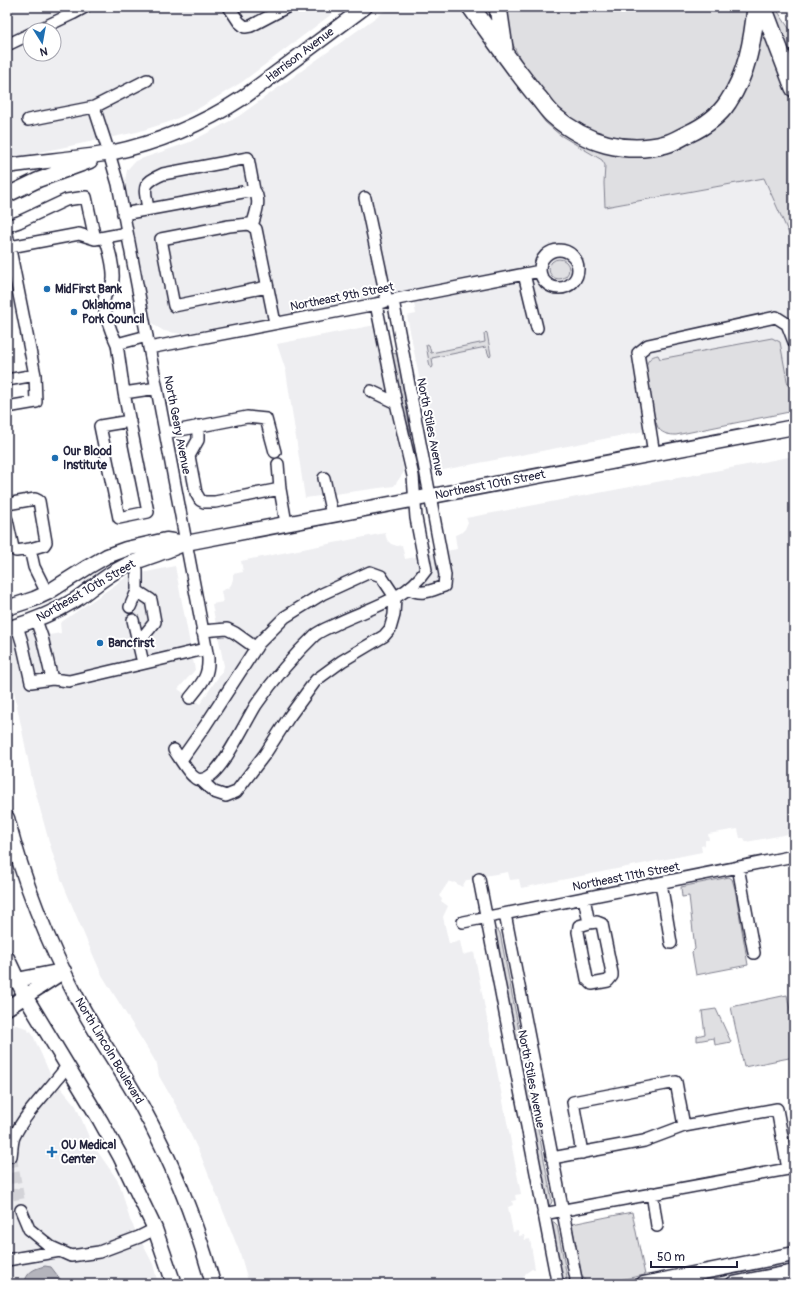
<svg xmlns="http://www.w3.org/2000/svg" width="801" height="1291" viewBox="0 0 801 1291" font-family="Pangolin,sans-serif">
<rect width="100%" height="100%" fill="#fff"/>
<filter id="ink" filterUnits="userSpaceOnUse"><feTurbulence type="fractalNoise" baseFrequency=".025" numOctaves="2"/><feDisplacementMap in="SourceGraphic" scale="8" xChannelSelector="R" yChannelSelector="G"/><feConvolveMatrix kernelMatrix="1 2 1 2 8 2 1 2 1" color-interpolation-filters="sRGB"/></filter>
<g filter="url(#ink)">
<!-- built -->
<path fill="#eeeef1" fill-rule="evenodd" d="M 7,7 L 341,7 L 242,82 L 196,110 L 169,122 L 137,132 L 7,159 ZM 30,30 L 54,30 L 54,54 L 30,54 Z
M 390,7 L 459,7 L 502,65 L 560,135 L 602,160 L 605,165 L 604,183 L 605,207 L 764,178 L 794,245 L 794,385 L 658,410 L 660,428 L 438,471 L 407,316 L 416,314 L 413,298 L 405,298 L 401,292 L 181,334 L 164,331 L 154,325 L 150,318 L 125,181 L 127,170 L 135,161 L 190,142 L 215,129 L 239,116 Z
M 375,325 L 404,472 L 394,486 L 305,498 L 286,371 L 277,344 Z
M 794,456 L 794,833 L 746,842 L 744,838 L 740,838 L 738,829 L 708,834 L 709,840 L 705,840 L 705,845 L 701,846 L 702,852 L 521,888 L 519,879 L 510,880 L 508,872 L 484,876 L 479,879 L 466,880 L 462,887 L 454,882 L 453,883 L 449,881 L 439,896 L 442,899 L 441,901 L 448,906 L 443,917 L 449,944 L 460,941 L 463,955 L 474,952 L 521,1194 L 515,1195 L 516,1200 L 512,1201 L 513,1205 L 508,1207 L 513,1232 L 518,1231 L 519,1236 L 524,1235 L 525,1240 L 530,1239 L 535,1269 L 532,1269 L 526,1273 L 523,1278 L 523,1284 L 249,1284 L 240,1253 L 201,1156 L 178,1109 L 159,1076 L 157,1064 L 102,975 L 86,939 L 61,879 L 49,842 L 32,779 L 7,657 L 7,649 L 14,638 L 45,626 L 49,635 L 61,633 L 60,623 L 128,576 L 175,566 L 195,670 L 178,689 L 200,704 L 223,670 L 224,666 L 212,604 L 223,602 L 221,591 L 228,588 L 231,585 L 233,579 L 233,574 L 243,572 L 241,561 L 385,533 L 387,540 L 391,544 L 397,546 L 402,545 L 405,559 L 457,549 L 455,535 L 461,533 L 465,529 L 468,522 L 466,518 Z
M 16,1025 L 27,1028 L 29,1032 L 31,1031 L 51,1076 L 76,1106 L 91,1142 L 116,1178 L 120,1185 L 130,1220 L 153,1264 L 158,1284 L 7,1284 L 7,1027 Z"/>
<!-- green -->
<path fill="#dfdfe2" stroke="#80808e" d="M 459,7 L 463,7 L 534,104 L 603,150 L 707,131 L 759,29 L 764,29 L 794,107 L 794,245 L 764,178 L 605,207 L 604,183 L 605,165 L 602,160 L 560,135 L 545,122 Z
M 503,7 L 747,7 L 747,25 L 744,47 L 727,91 L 714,108 L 682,130 L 649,140 L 619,140 L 580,127 L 551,102 L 522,62 L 516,51 L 511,40 Z
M 769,7 L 775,7 L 794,36 L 794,73 Z
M549 269a10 10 0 1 1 20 0a10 10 0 1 1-20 0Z
M 486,332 L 487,333 L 491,355 L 490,357 L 489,356 L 486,347 L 432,358 L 433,366 L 432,368 L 430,367 L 426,345 L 427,344 L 429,345 L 431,353 L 485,342 L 484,334 Z
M 772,338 L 780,342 L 788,386 L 794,385 L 794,411 L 676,435 C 670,435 663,434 659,429 C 653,421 648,380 646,368 C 647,360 651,356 658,355 L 660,359 Z
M 392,353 L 397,354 L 411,434 L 400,403 L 391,355 Z
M 729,877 L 732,879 L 735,889 L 748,965 L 696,975 L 692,952 L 695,949 L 689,896 L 682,897 L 681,887 Z
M 496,930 L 498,930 L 500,933 L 524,1056 L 523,1059 L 521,1059 L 519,1057 L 496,935 Z
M 787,995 L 794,1030 L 794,1057 L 744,1067 L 731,1007 Z
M 716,1009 L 731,1042 L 715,1045 L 714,1038 L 697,1041 L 697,1036 L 705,1034 L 702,1011 Z
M 525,1079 L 527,1079 L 529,1082 L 552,1201 L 551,1204 L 549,1205 L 547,1202 L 524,1083 Z
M 632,1212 L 645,1275 L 598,1284 C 593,1284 588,1283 584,1279 C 578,1271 574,1235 572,1224 Z
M 552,1222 L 554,1222 L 557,1225 L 567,1277 L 566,1280 L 564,1281 L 562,1278 L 551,1224 Z"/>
<!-- water -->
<path fill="#b4b4bc" stroke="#7a7a88" d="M 45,1266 L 51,1267 L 64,1284 L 24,1284 C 27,1272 33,1269 45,1266 Z"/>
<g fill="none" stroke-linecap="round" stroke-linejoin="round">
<!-- minor-tunnel -->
<path stroke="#d3d3d8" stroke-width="11" stroke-dasharray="11 5.5" stroke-linecap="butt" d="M 11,1156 L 21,1210"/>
<!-- minor casing -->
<g stroke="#22223b" stroke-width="14">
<path id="minor" d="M 229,7 L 239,22 L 245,27 L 251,26 L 287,7
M 74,13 L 85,7
M 38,30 L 74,13 L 70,7
M 7,45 L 30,34
M 94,107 L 147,80
M 28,120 L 94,107 L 109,153 L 118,184 L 208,658 C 209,677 201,684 190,698
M 365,198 L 387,301
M 148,209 C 145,188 140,184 163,174 L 248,158 L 254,190
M 123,214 L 254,190 C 262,200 255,215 252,226
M 7,226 L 19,222 L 66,200 L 86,197 L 95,239
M 7,234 L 35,375 L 7,380
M 105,237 C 109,250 114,265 113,279 C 113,286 107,290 105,296 C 101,308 111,332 117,344
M 10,247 L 79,234 L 95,239 L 127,233
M540 269a19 19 0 1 1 38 0a19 19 0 1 1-38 0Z
M 524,274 L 537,328
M 267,287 L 174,306 L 161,239 L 229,226 L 249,224 L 256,229 L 275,323
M 393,300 L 445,575 L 444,586 C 432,590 422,596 410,589
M 147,336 L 117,344 L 124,393 L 157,388
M 149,348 L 376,304 L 387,301 L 540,271
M 371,391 L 396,403
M 124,393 L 148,512 L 119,518 L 100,426 L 130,421
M 7,407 L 36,402 L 35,375
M 198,426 L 198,440 L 189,456 L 196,493 L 200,500 L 204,502 L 215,502 L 280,489
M 165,433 L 247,417 L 266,419 L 275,452
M 654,454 L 638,353 L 648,345 L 776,317 L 787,324 L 794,342
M 278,464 L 280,489 L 286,523
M 324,478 L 332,515
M 7,504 L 35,499 L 39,501 L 46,542 L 44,545 L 30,549
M 7,520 L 13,548 L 16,551 L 30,549 L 34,567 L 47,593
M 137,591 L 151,600 L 155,622 L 138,643
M 130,607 L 137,591 L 137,570 L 134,562
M 36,620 L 42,637 L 52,679
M 133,620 L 143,663
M 17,626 L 22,642 L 31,682 L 52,679 L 69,681 L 205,649
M 202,631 L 227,629 L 235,633 L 256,648
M 174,750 C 179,757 188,773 194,777 C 198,781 203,780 208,777 C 223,770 246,721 256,705 C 274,679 293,656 315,635 C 321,630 330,627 336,624 C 368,608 405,601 426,570 L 416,518 L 413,476 L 396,403 L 376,304
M 181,760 L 205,726 L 259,643 L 285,617 L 322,594 L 370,572 L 381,576 L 395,597 L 394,615 L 390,629 L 384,636 L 342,661 L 316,680 L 289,717 L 265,754 L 236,792 L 226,796 L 214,792 L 201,780
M 738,867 L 754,953
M 479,879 L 557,1281 L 559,1284
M 661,883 L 671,943
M 584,898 L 589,923 L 597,922 L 602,924 L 612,973 L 612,976 L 608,981 L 592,984 L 587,979 L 578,932 L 579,926 L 589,923
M 505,914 L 576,1279 L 575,1284
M 463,922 L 794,856
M 582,1153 L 573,1102 L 676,1082 L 684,1126
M 11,1156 C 12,1150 12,1142 14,1137 C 26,1111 50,1090 67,1066
M 652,1193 L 657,1226
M 21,1210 L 29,1229 L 51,1247 L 71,1256 L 99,1252 L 139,1237 L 155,1229
M 543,1214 L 788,1169 L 777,1109 L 684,1126 L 644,1141 L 552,1158
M 7,1260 L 60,1251"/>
</g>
<!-- major casing -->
<g stroke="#22223b" stroke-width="17">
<path id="major" d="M 7,166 C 41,161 76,159 110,153 C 158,143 203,124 244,97 L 365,7
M 7,195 L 38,180 L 90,161
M 7,608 L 34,599 L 47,593 L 88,567 L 107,556 L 126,549 L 166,540 L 186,543
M 7,629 C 31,622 54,613 75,600 C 91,589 105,576 123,567 C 135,561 148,558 160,553 C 169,550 178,546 186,543 L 794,427
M 7,818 C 23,880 47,941 77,998 C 96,1035 121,1068 141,1105 C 172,1161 196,1221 213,1284
M 7,958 L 25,996 L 100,1120 L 120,1156 L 155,1229 L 174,1284
M 7,982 L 57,972
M 7,1008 L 64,971
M 643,1284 L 794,1254
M 733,1284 L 794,1272"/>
</g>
<!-- highway casing -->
<g stroke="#22223b" stroke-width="20">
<path id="highway" d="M 471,7 C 492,36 513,67 536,95 C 542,101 547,110 554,116 C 585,143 626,155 666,144 C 674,142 681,137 688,134 C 703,127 719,116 728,102 C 747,74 753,40 756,7
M 498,7 L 504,48
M 763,7 L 794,88"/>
</g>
<!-- minor -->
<use href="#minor" stroke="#fff" stroke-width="11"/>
<!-- major -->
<use href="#major" stroke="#fff" stroke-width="14"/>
<!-- highway -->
<use href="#highway" stroke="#fff" stroke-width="17"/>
</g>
</g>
<!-- markers -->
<g fill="#1f6fb2" stroke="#fff" stroke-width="1.5">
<circle cx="47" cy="289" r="4"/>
<circle cx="74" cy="312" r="4"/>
<circle cx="55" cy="458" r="4"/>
<circle cx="100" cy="643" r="4"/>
<path d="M50 1146h4v4h4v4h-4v4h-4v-4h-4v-4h4z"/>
</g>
<g text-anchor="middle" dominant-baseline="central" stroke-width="4" stroke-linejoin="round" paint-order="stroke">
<!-- street labels -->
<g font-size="12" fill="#22223b" stroke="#fff">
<text transform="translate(300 55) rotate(-37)">Harrison Avenue</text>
<text transform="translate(342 297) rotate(-11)">Northeast 9th Street</text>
<text transform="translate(177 425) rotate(79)">North Geary Avenue</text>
<text transform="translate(430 427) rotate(79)">North Stiles Avenue</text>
<text transform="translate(490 485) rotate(-11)">Northeast 10th Street</text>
<text transform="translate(86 591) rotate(-30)">Northeast 10th Street</text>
<text transform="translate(626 877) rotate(-11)">Northeast 11th Street</text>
<text transform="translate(109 1051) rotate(59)">North Lincoln Boulevard</text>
<text transform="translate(531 1079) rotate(79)">North Stiles Avenue</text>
</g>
<!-- poi labels -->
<g font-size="12" font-weight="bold" fill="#22223b" stroke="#fff" text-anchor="start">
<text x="55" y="289">MidFirst Bank</text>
<text x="82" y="305">Oklahoma<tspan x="82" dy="14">Pork Council</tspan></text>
<text x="63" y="451">Our Blood<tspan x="63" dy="14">Institute</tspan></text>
<text x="108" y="643">Bancfirst</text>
<text x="61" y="1145">OU Medical<tspan x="61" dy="14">Center</tspan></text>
</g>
</g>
<!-- margin -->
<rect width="801" height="1291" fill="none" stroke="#fff" stroke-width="24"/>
<rect x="12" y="12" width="777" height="1267" fill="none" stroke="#22223b" stroke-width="1.5" filter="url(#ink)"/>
<!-- north arrow -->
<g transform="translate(42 42) rotate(169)"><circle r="19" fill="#ffffff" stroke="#a7a7b1"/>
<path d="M0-3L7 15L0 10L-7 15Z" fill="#1f6fb2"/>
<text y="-6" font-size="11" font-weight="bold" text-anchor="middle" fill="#22223b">N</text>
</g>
<!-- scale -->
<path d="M651 1261v6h86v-6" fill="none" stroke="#22223b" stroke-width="2"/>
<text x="657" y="1261" font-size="12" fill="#22223b" stroke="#ffffff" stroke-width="3" paint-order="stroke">50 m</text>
</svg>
